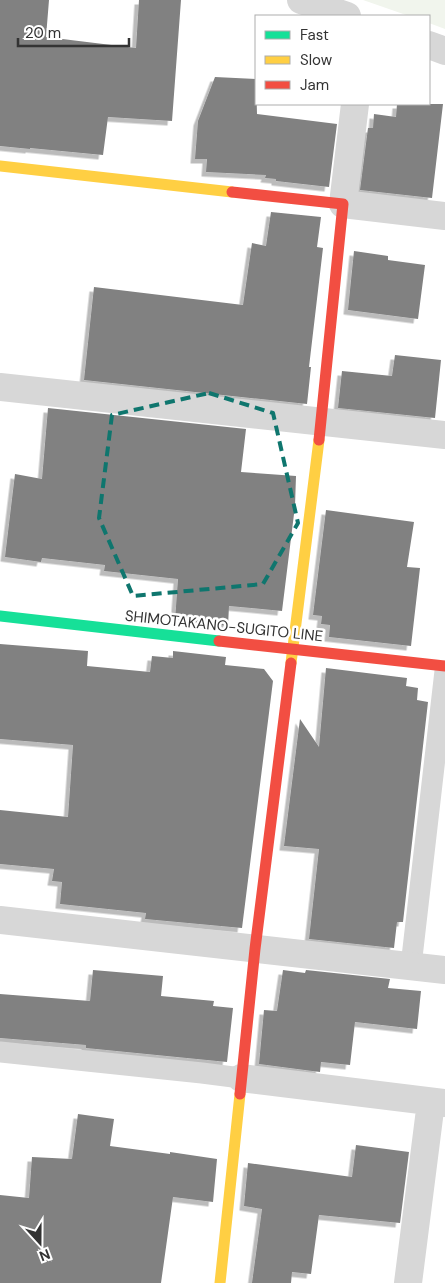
<svg xmlns="http://www.w3.org/2000/svg" width="445" height="1283" viewBox="0 0 445 1283" font-family="'DM Sans',sans-serif">
<defs>
<filter id="shadow"><feDropShadow dx="-4.5" dy="4.5" stdDeviation="0" flood-color="#0004"/></filter>
</defs>
<rect width="100%" height="100%" fill="#fff"/>
<!-- green -->
<path fill="#f1f5ed" d="M 363,0 L 445,0 L 445,29 L 429,23 L 429,16 L 409,16 Z"/>
<!-- building -->
<path fill="#818181" filter="url(#shadow)" d="M 0,0 L 49,0 L 46,37 L 136,48 L 139,0 L 181,0 L 172,121 L 108,117 L 103,155 L 30,148 L 30,149 L 0,146 Z
M 215,77 L 256,79 L 257,114 L 337,124 L 329,187 L 276,181 L 276,179 L 265,178 L 266,175 L 206,172 L 207,159 L 195,159 L 198,121 Z
M 397,104 L 443,104 L 432,198 L 360,190 L 368,128 L 373,128 L 374,114 L 396,117 Z
M 271,212 L 321,217 L 317,247 L 323,248 L 309,367 L 311,367 L 307,404 L 84,380 L 94,287 L 243,305 L 252,243 L 266,246 Z
M 354,251 L 388,256 L 388,260 L 425,265 L 418,319 L 348,310 Z
M 395,355 L 441,360 L 435,418 L 338,408 L 342,371 L 392,376 Z
M 48,408 L 246,429 L 241,472 L 296,476 L 295,506 L 282,611 L 229,606 L 228,626 L 175,620 L 178,579 L 104,571 L 105,565 L 42,558 L 41,562 L 5,557 L 15,474 L 42,479 Z
M 326,510 L 414,522 L 407,567 L 420,568 L 411,646 L 329,637 L 330,625 L 321,624 L 322,616 L 313,615 Z
M 0,644 L 88,651 L 87,666 L 150,672 L 152,656 L 173,658 L 173,651 L 226,657 L 225,665 L 264,669 L 273,681 L 242,928 L 145,919 L 146,913 L 60,904 L 62,882 L 52,881 L 54,869 L 0,864 L 0,810 L 68,817 L 73,745 L 0,739 Z
M 326,668 L 407,678 L 406,686 L 418,688 L 417,700 L 428,702 L 403,922 L 397,922 L 394,948 L 309,939 L 319,849 L 284,846 L 300,719 L 319,747 Z
M 93,970 L 163,976 L 161,996 L 214,1001 L 213,1006 L 233,1008 L 227,1062 L 86,1048 L 86,1045 L 0,1038 L 0,994 L 90,1001 Z
M 283,970 L 305,973 L 306,970 L 390,979 L 388,988 L 421,991 L 417,1029 L 355,1022 L 350,1065 L 321,1062 L 320,1072 L 259,1064 L 264,1010 L 277,1011 Z
M 78,1114 L 114,1119 L 110,1146 L 170,1154 L 170,1152 L 217,1159 L 213,1202 L 173,1197 L 161,1283 L 0,1283 L 0,1195 L 29,1198 L 32,1157 L 72,1159 Z
M 356,1145 L 409,1152 L 400,1223 L 319,1215 L 311,1274 L 292,1272 L 291,1283 L 252,1283 L 262,1209 L 244,1206 L 248,1163 L 352,1177 Z"/>
<g fill="none" stroke-linecap="round" stroke-linejoin="round">
<!-- lane -->
<path stroke="#d7d7d7" stroke-width="21" d="M 411,966 L 445,671
M 0,1052 L 202,1073 L 241,1078"/>
<!-- street -->
<path stroke="#d7d7d7" stroke-width="28" d="M 301,0 L 347,16
M 429,45 L 445,51
M 355,104 L 343,204 L 445,216
M 0,387 L 445,435
M 0,920 L 445,970
M 241,1078 L 445,1103
M 408,1283 L 431,1102"/>
<!-- fast -->
<path stroke="#16e098" stroke-width="11" d="M 0,616 L 219,641"/>
<!-- slow -->
<path stroke="#ffcf43" stroke-width="11" d="M 0,166 L 232,192
M 291,663 L 319,440
M 220,1283 L 240,1094"/>
<!-- jam -->
<path stroke="#f24e42" stroke-width="11" d="M 232,192 L 343,204 L 319,440
M 219,641 L 445,666
M 240,1094 L 255,949 L 291,663"/>
</g>
<!-- marked area -->
<path fill="none" stroke="#0f766e" stroke-width="4" stroke-dasharray="10 6" stroke-linejoin="round" d="M 209,393 L 273,413 L 298,523 L 263,584 L 133,596 L 99,518 L 112,415 Z"/>
<g text-anchor="middle" dominant-baseline="central" stroke-width="5" stroke-linejoin="round" paint-order="stroke">
<!-- street labels -->
<g font-size="15" fill="#333" stroke="#fff">
<text transform="translate(224 626) rotate(6)">SHIMOTAKANO-SUGITO LINE</text>
</g>
</g>
<!-- legend -->
<rect x="255" y="15" width="175" height="90" fill="#ffffff" stroke="#adadad"/>
<rect x="265" y="31" width="25" height="8" fill="#16e098" stroke="#adadad"/>
<text x="300" y="40" font-size="15" fill="#333333">Fast</text>
<rect x="265" y="56" width="25" height="8" fill="#ffcf43" stroke="#adadad"/>
<text x="300" y="65" font-size="15" fill="#333333">Slow</text>
<rect x="265" y="81" width="25" height="8" fill="#f24e42" stroke="#adadad"/>
<text x="300" y="90" font-size="15" fill="#333333">Jam</text>
<!-- north arrow -->
<g transform="translate(40 1243) rotate(159)" stroke="#ffffff" stroke-width="4" paint-order="stroke">
<path d="M0-4L9 19L0 12L-9 19Z" fill="#333333"/>
<text y="-8" font-size="14" font-weight="bold" text-anchor="middle" fill="#333333">N</text>
</g>
<!-- scale -->
<path d="M18 38v8h111v-8" fill="none" stroke="#333333" stroke-width="2.5"/>
<text x="25" y="38" font-size="15" fill="#333333" stroke="#ffffff" stroke-width="4" paint-order="stroke">20 m</text>
</svg>
